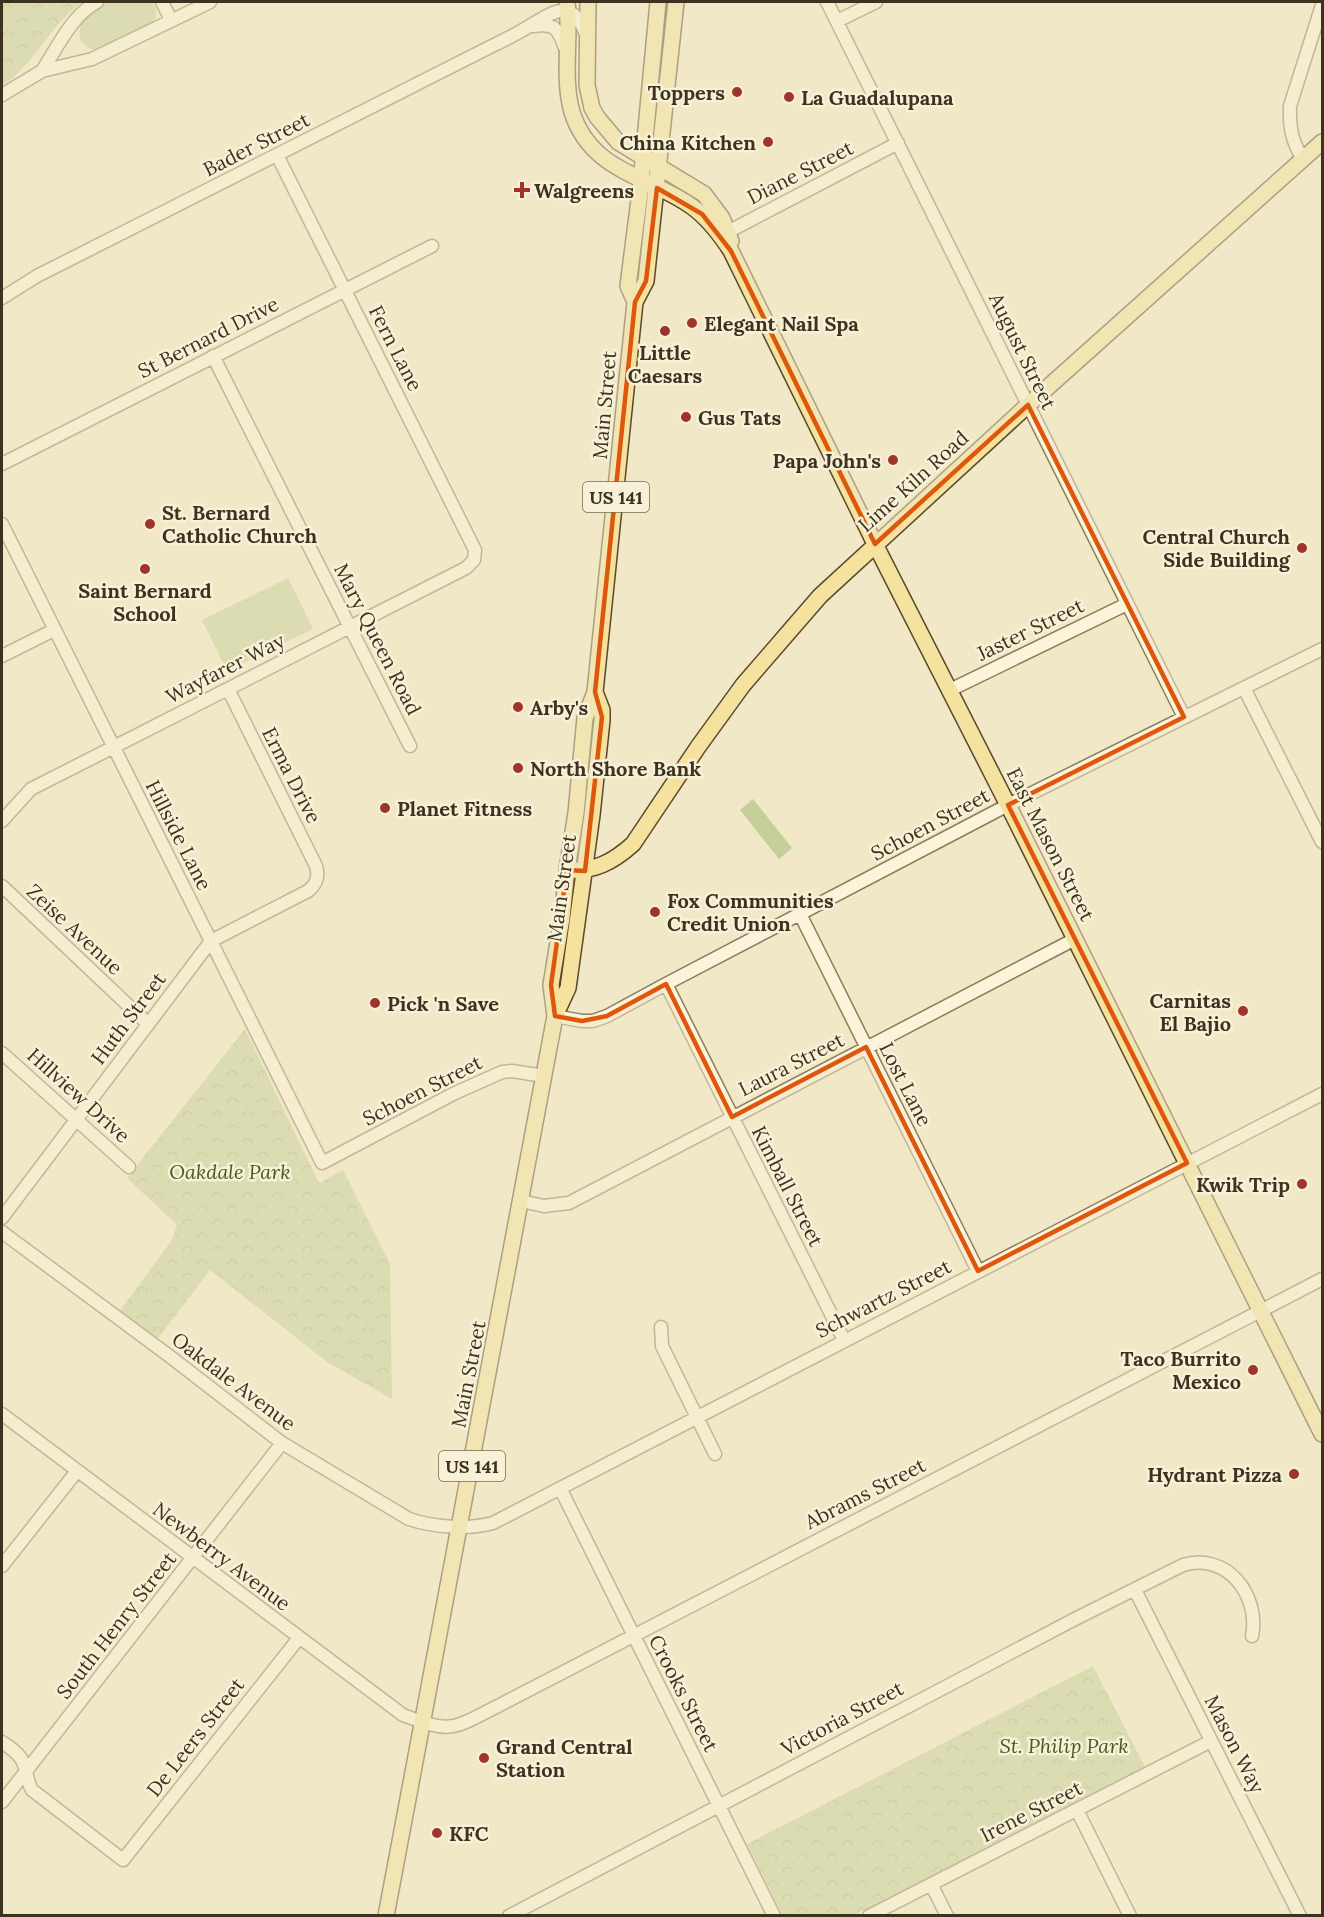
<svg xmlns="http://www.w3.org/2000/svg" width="1324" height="1917" viewBox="0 0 1324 1917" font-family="Lora,serif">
<defs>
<pattern id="park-crowns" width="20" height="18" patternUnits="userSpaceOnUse" patternTransform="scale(1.5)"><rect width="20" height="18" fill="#c4cf9a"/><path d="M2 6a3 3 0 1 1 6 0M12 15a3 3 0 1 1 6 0" fill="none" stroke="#a9b284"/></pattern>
</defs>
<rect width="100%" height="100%" fill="#f0e8c7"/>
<!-- green -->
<path fill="#c4cf9a" d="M 104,2 L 152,2 L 156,10 L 156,18 C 146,30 105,51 90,49 L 81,41 C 75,24 89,9 104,2 Z
M 288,578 L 313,629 L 227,671 L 202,620 Z
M 753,799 L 792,848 L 779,859 L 740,810 Z"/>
<!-- park -->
<path fill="url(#park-crowns)" d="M 2,2 L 82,2 C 50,25 35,64 2,86 Z
M 245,1029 L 319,1183 L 343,1170 L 390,1264 L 392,1399 L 327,1362 L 210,1270 L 156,1341 L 119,1312 L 172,1240 L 177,1225 L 127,1178 Z
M 1093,1666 L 1145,1767 L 854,1915 L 782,1915 L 747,1844 Z"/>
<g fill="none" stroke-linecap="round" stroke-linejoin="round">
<!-- minor casing -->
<g stroke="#8d7b5b" stroke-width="15">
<path id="minor" d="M 162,2 L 171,20
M 827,2 L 1184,717
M 837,21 L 876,2
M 533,26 C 555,23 558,28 565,48
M 42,71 C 57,48 72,15 97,2
M 2,95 L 42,71 L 92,59 L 210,2
M 1303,159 C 1292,142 1289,127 1290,106 L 1322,5
M 722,235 L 898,143
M 2,298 L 37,276 L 494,45 C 506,39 519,33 531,25 C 556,10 572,0 585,32
M 213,356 L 410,746
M 2,464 L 432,246
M 2,524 L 322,1163 L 453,1094 L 502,1072 L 512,1071 L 544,1076
M 2,656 L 54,630
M 1244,688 L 1322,842
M 950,690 L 1127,604
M 2,821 L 31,789 L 466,568 L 474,560 L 475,550 L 277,155
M 2,886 L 148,1024
M 800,914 L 978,1271
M 666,984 L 844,1340
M 555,1016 L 582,1021 L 593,1021 L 607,1016 L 666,984 L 1008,805 L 1322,649
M 2,1053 L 129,1167
M 521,1201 L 544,1206 L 569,1203 L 1075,939
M 2,1218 L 211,941 L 308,891 C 317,884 319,876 316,866 L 228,689
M 2,1232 L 168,1355 L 282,1443 L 409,1519 C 433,1527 468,1530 493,1523 L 1322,1094
M 661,1327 L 662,1346 L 715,1454
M 2,1414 L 403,1715 C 451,1733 451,1730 496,1707 L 1322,1279
M 560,1488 L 774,1916
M 2,1566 L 77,1471
M 1135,1590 L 1300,1916
M 2,1742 C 9,1747 19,1753 23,1762 C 27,1772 27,1781 32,1790 L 123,1860 L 299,1638
M 2,1802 L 282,1443
M 1077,1810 L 1130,1916
M 931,1884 L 947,1916
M 509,1916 L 1073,1620 L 1183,1565 C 1227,1552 1260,1595 1252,1636
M 869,1916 L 1211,1741"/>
</g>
<!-- major casing -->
<g stroke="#5b482f" stroke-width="18">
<path id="major" d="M 567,2 C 571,37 562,77 572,112 C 591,172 647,175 691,206 C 708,218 720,234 731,251 L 875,544 L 1014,817 L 1322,1434
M 588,2 L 587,85 L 592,108 L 597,117 L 618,142 L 704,194 L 722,218 L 731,241
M 635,302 L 628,286 L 640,192 L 658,2
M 567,870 C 594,872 613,862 633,844 L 698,747 L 743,685 L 820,596 L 1028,405 L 1322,142
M 555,1016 L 551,985 L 562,918 L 567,870 L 576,813 L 585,718 L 595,692 L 635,302 L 646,281 L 676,2
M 386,1916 L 555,1016 L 568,988 L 592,815 L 602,720 L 602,710 L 595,692"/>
</g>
<!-- minor -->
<use href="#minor" stroke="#faf4db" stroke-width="12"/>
<!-- major -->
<use href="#major" stroke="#f4e29e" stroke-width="15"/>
</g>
<!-- marked area -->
<path d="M0 0H1324V1917H0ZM 657,188 L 702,214 L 731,251 L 875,544 L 1028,405 L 1184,717 L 1008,805 L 1187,1163 L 978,1271 L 866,1047 L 732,1117 L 666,984 L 607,1016 L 582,1021 L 555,1016 L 551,985 L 567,870 L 585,871 L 602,717 L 595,692 L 635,302 L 646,281 Z" fill="#f0e8c7" fill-opacity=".55" fill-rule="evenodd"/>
<path fill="none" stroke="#df570d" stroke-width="4.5" stroke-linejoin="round" d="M 657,188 L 702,214 L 731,251 L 875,544 L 1028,405 L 1184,717 L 1008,805 L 1187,1163 L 978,1271 L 866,1047 L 732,1117 L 666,984 L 607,1016 L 582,1021 L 555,1016 L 551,985 L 567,870 L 585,871 L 602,717 L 595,692 L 635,302 L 646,281 Z"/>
<!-- markers -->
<g fill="#9f3428" stroke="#f7f1d7" stroke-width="2">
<circle cx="737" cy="92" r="6"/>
<circle cx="789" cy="97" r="6"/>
<circle cx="768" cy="142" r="6"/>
<path d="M519 181h6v6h6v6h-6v6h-6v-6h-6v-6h6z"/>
<circle cx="692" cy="323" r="6"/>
<circle cx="665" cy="331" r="6"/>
<circle cx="686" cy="417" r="6"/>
<circle cx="893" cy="460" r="6"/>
<circle cx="150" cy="524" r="6"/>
<circle cx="1302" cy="548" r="6"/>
<circle cx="145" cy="569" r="6"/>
<circle cx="518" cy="707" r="6"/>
<circle cx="518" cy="768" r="6"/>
<circle cx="385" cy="808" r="6"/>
<circle cx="655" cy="912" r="6"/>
<circle cx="375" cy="1003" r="6"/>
<circle cx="1243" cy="1011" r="6"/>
<circle cx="1302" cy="1184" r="6"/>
<circle cx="1253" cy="1370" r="6"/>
<circle cx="1294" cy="1474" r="6"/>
<circle cx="484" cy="1758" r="6"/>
<circle cx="437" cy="1833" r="6"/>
</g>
<g text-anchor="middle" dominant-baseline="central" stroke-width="5" stroke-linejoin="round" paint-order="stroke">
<!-- shield labels -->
<g fill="#f7f1d7" stroke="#756b56" stroke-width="1.5">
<rect x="583" y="482" width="66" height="30" rx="4.5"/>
<rect x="439" y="1451" width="66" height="30" rx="4.5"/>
</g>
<g font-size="18" font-weight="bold" fill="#3d311f">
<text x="616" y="497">US 141</text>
<text x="472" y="1466">US 141</text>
</g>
<!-- poi labels -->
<g font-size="20" font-weight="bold" fill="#3d311f" stroke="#f7f1d7" text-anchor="start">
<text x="725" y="92" text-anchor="end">Toppers</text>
<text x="801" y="97">La Guadalupana</text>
<text x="756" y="142" text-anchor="end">China Kitchen</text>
<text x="534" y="190">Walgreens</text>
<text x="704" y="323">Elegant Nail Spa</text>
<text x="665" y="352" text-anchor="middle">Little<tspan x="665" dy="23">Caesars</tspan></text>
<text x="698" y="417">Gus Tats</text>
<text x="881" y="460" text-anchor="end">Papa John's</text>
<text x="162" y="512">St. Bernard<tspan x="162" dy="23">Catholic Church</tspan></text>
<text x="1290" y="536" text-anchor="end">Central Church<tspan x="1290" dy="23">Side Building</tspan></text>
<text x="145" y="590" text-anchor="middle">Saint Bernard<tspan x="145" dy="23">School</tspan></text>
<text x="530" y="707">Arby's</text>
<text x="530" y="768">North Shore Bank</text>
<text x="397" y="808">Planet Fitness</text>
<text x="667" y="900">Fox Communities<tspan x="667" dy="23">Credit Union</tspan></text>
<text x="1231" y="1000" text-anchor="end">Carnitas<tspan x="1231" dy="23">El Bajio</tspan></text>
<text x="387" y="1003">Pick 'n Save</text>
<text x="1290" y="1184" text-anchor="end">Kwik Trip</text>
<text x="1241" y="1358" text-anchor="end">Taco Burrito<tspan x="1241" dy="23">Mexico</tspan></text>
<text x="1282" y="1474" text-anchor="end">Hydrant Pizza</text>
<text x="496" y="1746">Grand Central<tspan x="496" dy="23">Station</tspan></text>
<text x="449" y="1833">KFC</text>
</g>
<!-- street labels -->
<g font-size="20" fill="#3d311f" stroke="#f7f1d7">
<text transform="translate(256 144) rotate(-27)">Bader Street</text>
<text transform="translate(800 172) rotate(-27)">Diane Street</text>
<text transform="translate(208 337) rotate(-27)">St Bernard Drive</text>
<text transform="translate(396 348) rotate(63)">Fern Lane</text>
<text transform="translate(1023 351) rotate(64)">August Street</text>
<text transform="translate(604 405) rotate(-85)">Main Street</text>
<text transform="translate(913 481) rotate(-42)">Lime Kiln Road</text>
<text transform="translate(1030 629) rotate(-26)">Jaster Street</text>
<text transform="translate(378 639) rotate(63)">Mary Queen Road</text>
<text transform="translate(225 668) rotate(-27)">Wayfarer Way</text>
<text transform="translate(292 775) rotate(63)">Erma Drive</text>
<text transform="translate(930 824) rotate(-28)">Schoen Street</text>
<text transform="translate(179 835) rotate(63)">Hillside Lane</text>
<text transform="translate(1051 844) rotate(63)">East Mason Street</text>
<text transform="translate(561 888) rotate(-82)">Main Street</text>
<text transform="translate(75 929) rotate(43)">Zeise Avenue</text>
<text transform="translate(128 1018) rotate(-53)">Huth Street</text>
<text transform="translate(791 1064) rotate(-27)">Laura Street</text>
<text transform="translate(906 1084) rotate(63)">Lost Lane</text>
<text transform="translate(422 1090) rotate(-27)">Schoen Street</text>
<text transform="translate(79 1095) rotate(42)">Hillview Drive</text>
<text transform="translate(788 1186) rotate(63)">Kimball Street</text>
<text transform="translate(883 1298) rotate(-27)">Schwartz Street</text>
<text transform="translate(468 1374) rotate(-79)">Main Street</text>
<text transform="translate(234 1381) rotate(37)">Oakdale Avenue</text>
<text transform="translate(865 1493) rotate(-27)">Abrams Street</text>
<text transform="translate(222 1556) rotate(37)">Newberry Avenue</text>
<text transform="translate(116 1625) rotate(-52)">South Henry Street</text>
<text transform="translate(684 1693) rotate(63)">Crooks Street</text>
<text transform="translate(842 1718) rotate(-28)">Victoria Street</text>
<text transform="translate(195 1737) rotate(-52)">De Leers Street</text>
<text transform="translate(1235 1744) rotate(63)">Mason Way</text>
<text transform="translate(1031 1811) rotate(-27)">Irene Street</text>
</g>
<!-- park labels -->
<g font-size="20" font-style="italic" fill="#475a25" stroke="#f7f1d7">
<text x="230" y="1171">Oakdale Park</text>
<text x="1064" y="1745">St. Philip Park</text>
</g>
</g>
<!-- border -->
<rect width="1324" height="1917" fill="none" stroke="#3d311f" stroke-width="6"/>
</svg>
